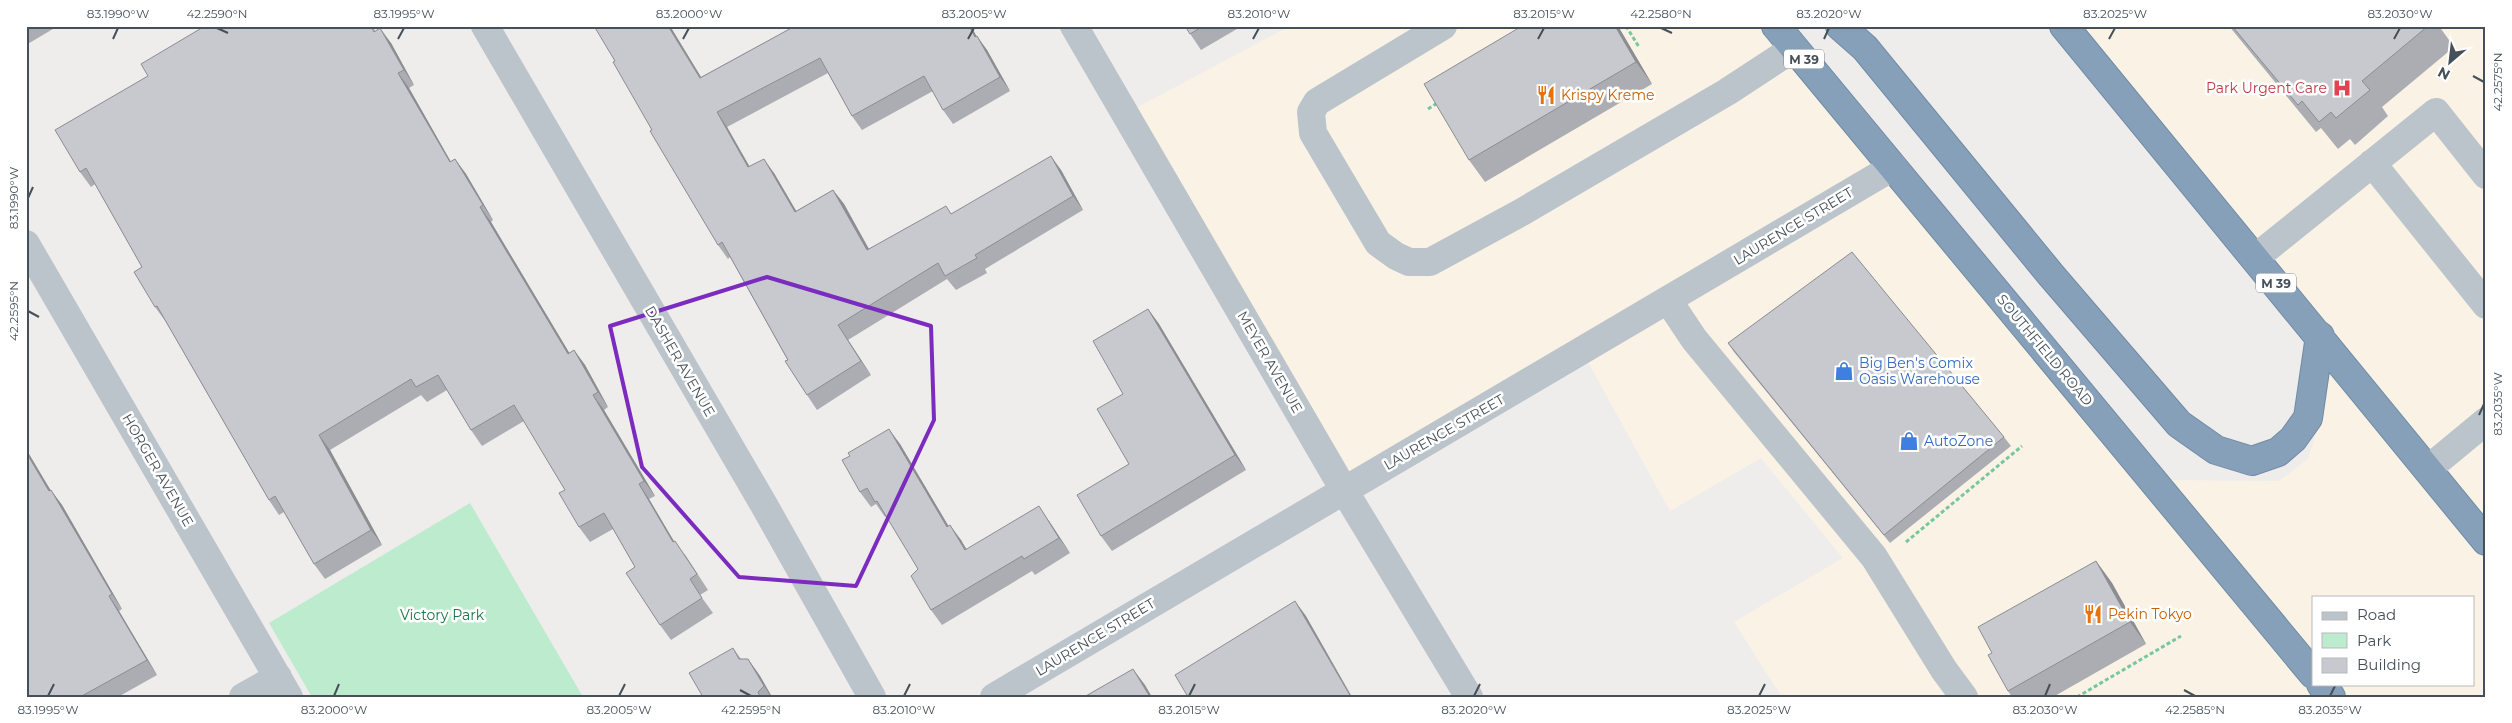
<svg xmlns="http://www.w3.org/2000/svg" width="2512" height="723" viewBox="0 0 2512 723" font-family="Montserrat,sans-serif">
<rect width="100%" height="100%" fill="#efecec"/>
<!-- commercial -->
<path fill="#faf3e5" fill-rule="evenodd" d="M 1290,26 L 1776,26 L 2153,480 L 2279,481 L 2308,459 L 2316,434 L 2320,336 L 2064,26 L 2486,26 L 2486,697 L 1782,697 L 1734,622 L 1843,558 L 1761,458 L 1670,511 L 1582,351 L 1344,490 L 1125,114 ZM 2313,597 L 2473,597 L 2473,684 L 2313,684 Z"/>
<!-- green -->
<path fill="#bcebcd" d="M 470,503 L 583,697 L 312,697 L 269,623 Z"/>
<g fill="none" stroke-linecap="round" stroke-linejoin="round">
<!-- highway casing -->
<g stroke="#718ba5" stroke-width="30">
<path id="highway" d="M 1776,26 L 2313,674
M 1840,26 L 1865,48 L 2051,275 L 2179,424 L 2216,450 L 2252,461 L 2278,452 L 2293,439 L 2308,418 L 2320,336
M 2064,26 L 2486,541
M 2321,684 L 2331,697"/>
</g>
<!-- path -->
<path stroke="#76c79d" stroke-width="3" stroke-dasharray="4 2.5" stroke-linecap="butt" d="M 1626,26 L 1639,47
M 1428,109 L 1439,102
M 1906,542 L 2022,446
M 2077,697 L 2181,636"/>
<!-- minor -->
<path stroke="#bbc4cb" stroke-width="28" d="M 485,26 L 764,505 L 872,697
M 1074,26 L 1344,490 L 1469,697
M 1443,26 L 1317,102 L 1311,112 L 1313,133 L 1378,243 L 1396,256 L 1409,262 L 1430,262 L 1522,212 L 1727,92 L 1794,48
M 2372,163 L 2486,305
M 26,244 L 289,697
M 2255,258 L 2436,112 L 2486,175
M 1668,300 L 1694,339 L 1874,557 L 1944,670 L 1964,697
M 2428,469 L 2486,421
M 243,697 L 278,677
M 994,697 L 1893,167"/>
<!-- highway -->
<use href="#highway" stroke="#86a0b9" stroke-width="28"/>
</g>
<!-- wall -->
<path fill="#abadb2" d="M 26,26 L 58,26 L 26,45 Z
M 205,26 L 373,26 L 375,31 L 391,43 L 414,85 L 409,88 L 451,162 L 455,159 L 466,174 L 493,220 L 491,222 L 569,353 L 574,350 L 585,365 L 608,407 L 604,410 L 655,496 L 649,499 L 674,542 L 686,556 L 708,590 L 700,595 L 713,613 L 671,640 L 660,625 L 635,567 L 613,529 L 590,542 L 579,527 L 565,490 L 524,421 L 482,446 L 471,430 L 447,390 L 427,402 L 421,395 L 330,450 L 382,545 L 325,579 L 314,564 L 284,512 L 279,515 L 269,500 L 166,322 L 155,307 L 142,267 L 95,184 L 91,187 L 80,172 L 148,76 Z
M 670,26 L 701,77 L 795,26 L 971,26 L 976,36 L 987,50 L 1010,91 L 953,124 L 943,110 L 933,91 L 862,130 L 852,116 L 828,73 L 727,127 L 750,167 L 774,173 L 796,211 L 833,190 L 844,204 L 869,249 L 952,214 L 1061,170 L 1083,210 L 985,269 L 987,273 L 956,290 L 947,279 L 848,340 L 871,375 L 817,410 L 807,395 L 730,257 L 728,259 L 718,245 L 652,130 L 615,61 Z
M 1185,26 L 1242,26 L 1201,50 Z
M 1618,26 L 1652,84 L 1485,182 L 1469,160 Z
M 2229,26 L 2439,26 L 2454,47 L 2382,107 L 2388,116 L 2355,145 L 2350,139 L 2338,149 L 2321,128 L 2316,132 Z
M 1148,309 L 1159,324 L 1246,470 L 1112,551 L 1101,536 L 1129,464 L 1123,394 Z
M 1728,343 L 2004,437 L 2011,446 L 1890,543 L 1734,352 Z
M 900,444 L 948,526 L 961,540 L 966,550 L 1049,521 L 1070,553 L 1035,575 L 1032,571 L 942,625 L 931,610 L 918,569 L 887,516 L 885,517 L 876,504 L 871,507 L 860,492 Z
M 26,449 L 50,490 L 62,505 L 122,609 L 119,611 L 157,675 L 118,697 L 26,697 Z
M 2096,561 L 2112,583 L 2146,644 L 2053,697 L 2012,697 L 2008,691 L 1992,653 Z
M 733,648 L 741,659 L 748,659 L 760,676 L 772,697 L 703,697 Z"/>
<!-- shaded-wall -->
<path fill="#8b8d91" d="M 668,26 L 670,26 L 710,92 L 700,78 Z
M 969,26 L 971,26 L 985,52 L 975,37 Z
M 1615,26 L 1618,26 L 1652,84 L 1636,62 Z
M 380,28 L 391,43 L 414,85 L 404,70 Z
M 977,36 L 987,50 L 1010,91 L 1000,77 Z
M 398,73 L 409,88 L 460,178 L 450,162 Z
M 717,112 L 727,127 L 758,182 L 748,167 Z
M 1051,156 L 1061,170 L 1083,210 L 1073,196 Z
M 455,159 L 466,174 L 493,220 L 483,205 Z
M 764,159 L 774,173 L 805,226 L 795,212 Z
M 833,190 L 844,204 L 877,264 L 867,250 Z
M 480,207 L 491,222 L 579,369 L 568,354 Z
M 1148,309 L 1159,324 L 1246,470 L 1235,455 Z
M 838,325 L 848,340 L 871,375 L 861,361 Z
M 574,350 L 585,365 L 608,407 L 598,392 Z
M 593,395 L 604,410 L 655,496 L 644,481 Z
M 889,429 L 900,444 L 958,542 L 947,527 Z
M 319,435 L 330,450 L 382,545 L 371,530 Z
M 26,449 L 60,506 L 49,491 L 26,452 Z
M 639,484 L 649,499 L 684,558 L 673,542 Z
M 51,490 L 62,505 L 122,609 L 112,594 Z
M 1039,506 L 1049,521 L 1070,553 L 1059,538 Z
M 950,525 L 961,540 L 976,565 L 965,550 Z
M 2096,561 L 2112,583 L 2146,644 L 2130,622 Z
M 109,596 L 119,611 L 157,675 L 147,660 Z
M 1295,601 L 1306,616 L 1352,697 L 1351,697 Z
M 748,659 L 760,676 L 772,697 L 771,697 L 764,686 Z
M 1133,669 L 1145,685 L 1152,697 L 1150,697 Z"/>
<!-- building -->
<path fill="#c7c9cf" stroke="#8b8d91" d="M 205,26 L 371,26 L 374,32 L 380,28 L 404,70 L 398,73 L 450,162 L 455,159 L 483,205 L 480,207 L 568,354 L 574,350 L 598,392 L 593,395 L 644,481 L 639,484 L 673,542 L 675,541 L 697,574 L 690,579 L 702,598 L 660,625 L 626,573 L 635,567 L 604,513 L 579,527 L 559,493 L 565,490 L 514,405 L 471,430 L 438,375 L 416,387 L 411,379 L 319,435 L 371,530 L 314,564 L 275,496 L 269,500 L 157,306 L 155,307 L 134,272 L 142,267 L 86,168 L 80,172 L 55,130 L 148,76 L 141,64 Z
M 594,26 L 668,26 L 700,78 L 795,26 L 969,26 L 975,37 L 977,36 L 1000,77 L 943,110 L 924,76 L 852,116 L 820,58 L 717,112 L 748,167 L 764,159 L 795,212 L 833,190 L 867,250 L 946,206 L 951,214 L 1051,156 L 1073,196 L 975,255 L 977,258 L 945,276 L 938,263 L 838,325 L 861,361 L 807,395 L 785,361 L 788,360 L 722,242 L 718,245 L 650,131 L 652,130 L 613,62 L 615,61 Z
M 1185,26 L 1203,26 L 1190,34 Z
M 1522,26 L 1615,26 L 1636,62 L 1469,160 L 1424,84 Z
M 2232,26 L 2428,26 L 2362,81 L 2370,90 L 2336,118 L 2331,112 L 2319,122 L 2302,101 L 2298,105 Z
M 1852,252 L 2004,437 L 1884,535 L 1728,343 Z
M 1148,309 L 1235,455 L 1101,536 L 1077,495 L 1129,464 L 1097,409 L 1123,394 L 1093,341 Z
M 889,429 L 947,527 L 950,525 L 965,550 L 1039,506 L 1059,538 L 1024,559 L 1022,556 L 931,610 L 911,576 L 918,569 L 877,501 L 875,502 L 867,488 L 860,492 L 842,460 L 850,456 L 848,453 Z
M 26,452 L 49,491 L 51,490 L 112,594 L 109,596 L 147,660 L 80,697 L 26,697 Z
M 2096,561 L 2130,622 L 2008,691 L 1988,655 L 1992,653 L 1978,627 Z
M 1295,601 L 1351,697 L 1188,697 L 1175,675 Z
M 733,648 L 739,659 L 748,659 L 764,686 L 758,692 L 760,697 L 703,697 L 689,673 Z
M 1133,669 L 1150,697 L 1084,697 Z"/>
<!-- marked area -->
<path fill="none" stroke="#7b2cbf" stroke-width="4" stroke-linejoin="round" d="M 767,277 L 931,326 L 934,420 L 856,586 L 739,577 L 642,467 L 610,326 Z"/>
<!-- ticks -->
<path fill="none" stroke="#465058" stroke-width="2" d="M 217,28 L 228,33M 1661,28 L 1672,33M 113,39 L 118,28M 398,39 L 404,28M 683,39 L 689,28M 968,39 L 974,28M 1253,39 L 1259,28M 1538,39 L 1544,28M 1824,39 L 1829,28M 2109,39 L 2115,28M 2394,39 L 2400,28M 2473,76 L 2484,82M 28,198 L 33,187M 28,311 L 39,317M 2479,415 L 2484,404M 740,690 L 751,696M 2184,690 L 2195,696M 48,696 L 54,684M 334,696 L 339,684M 619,696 L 625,684M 904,696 L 910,684M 1189,696 L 1195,684M 1474,696 L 1480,684M 1759,696 L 1765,684M 2045,696 L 2050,684M 2330,696 L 2336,684"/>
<!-- icons -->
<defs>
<g id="hospital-bare" transform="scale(1.5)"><path d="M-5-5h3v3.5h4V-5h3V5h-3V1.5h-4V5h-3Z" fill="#e0444e" stroke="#fff" stroke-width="2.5" paint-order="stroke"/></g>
<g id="restaurant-bare" transform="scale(1.5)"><path d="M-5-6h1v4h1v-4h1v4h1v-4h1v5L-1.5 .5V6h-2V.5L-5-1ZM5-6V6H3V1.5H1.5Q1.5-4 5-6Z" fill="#e8710a" stroke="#fff" stroke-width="2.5" paint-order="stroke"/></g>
<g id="shop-bare" transform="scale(1.5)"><path d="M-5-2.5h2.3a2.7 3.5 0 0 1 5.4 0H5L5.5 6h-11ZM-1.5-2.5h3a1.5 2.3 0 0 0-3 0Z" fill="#3f7fe0" stroke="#fff" stroke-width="2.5" paint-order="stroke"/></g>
</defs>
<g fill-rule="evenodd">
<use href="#hospital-bare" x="2342" y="88"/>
<use href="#restaurant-bare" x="1546" y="95"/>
<use href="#shop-bare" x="1844" y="371"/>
<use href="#shop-bare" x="1909" y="441"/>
<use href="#restaurant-bare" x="2093" y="614"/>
</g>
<g text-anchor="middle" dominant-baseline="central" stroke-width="5" stroke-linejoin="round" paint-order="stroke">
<!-- shield labels -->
<g fill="#fff" stroke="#7e848a" stroke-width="1">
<rect x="1784" y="49.5" width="40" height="19" rx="4"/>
<rect x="2256" y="273.5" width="40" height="19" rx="4"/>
</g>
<g font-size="12" font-weight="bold" fill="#465058">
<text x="1804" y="59">M 39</text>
<text x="2276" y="283">M 39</text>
</g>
<!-- health labels -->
<g font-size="14" fill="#be3a42" stroke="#fff" text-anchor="end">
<text x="2327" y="88">Park Urgent Care</text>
</g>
<!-- food labels -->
<g font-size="14" fill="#c56008" stroke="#fff" text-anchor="start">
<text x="1561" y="95">Krispy Kreme</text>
<text x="2108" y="614">Pekin Tokyo</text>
</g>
<!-- street labels -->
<g font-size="14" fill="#465058" stroke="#fff">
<text transform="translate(1793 226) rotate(-31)">LAURENCE STREET</text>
<text transform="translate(2045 350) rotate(50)">SOUTHFIELD ROAD</text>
<text transform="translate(680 361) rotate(60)">DASHER AVENUE</text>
<text transform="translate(1270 362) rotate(60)">MEYER AVENUE</text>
<text transform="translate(1444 432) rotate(-30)">LAURENCE STREET</text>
<text transform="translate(158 470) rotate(60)">HORGER AVENUE</text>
<text transform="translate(1095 637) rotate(-31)">LAURENCE STREET</text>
</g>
<!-- shop labels -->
<g font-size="14" fill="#366cbe" stroke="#fff" text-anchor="start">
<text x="1859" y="363">Big Ben's Comix<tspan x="1859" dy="16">Oasis Warehouse</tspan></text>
<text x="1924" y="441">AutoZone</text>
</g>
<!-- park labels -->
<g font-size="14" fill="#1b7546" stroke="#fff">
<text x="442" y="615">Victory Park</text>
</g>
</g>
<!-- border -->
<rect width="2512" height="723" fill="none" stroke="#ffffff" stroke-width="55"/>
<!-- legend -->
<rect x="2312" y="596" width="162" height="90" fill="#ffffff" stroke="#b5b9bc"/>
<rect x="2322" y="612" width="25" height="8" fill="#bbc4cb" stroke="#b5b9bc"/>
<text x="2357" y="620" font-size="15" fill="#465058">Road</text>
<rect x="2322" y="633" width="25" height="15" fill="#bcebcd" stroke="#b5b9bc"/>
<text x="2357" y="646" font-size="15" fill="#465058">Park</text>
<rect x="2322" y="658" width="25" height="15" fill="#c7c9cf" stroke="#b5b9bc"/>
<text x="2357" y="670" font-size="15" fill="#465058">Building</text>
<!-- north arrow -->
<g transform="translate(2450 62) rotate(208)" stroke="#ffffff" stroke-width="4" paint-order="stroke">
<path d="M0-4L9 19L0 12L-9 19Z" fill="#465058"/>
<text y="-8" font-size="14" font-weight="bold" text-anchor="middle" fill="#465058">N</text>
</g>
<rect x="28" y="28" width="2456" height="668" fill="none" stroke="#465058" stroke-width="2"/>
<g font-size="12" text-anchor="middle" fill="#465058">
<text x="118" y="18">83.1990°W</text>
<text x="217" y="18">42.2590°N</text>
<text x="404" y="18">83.1995°W</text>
<text x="689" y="18">83.2000°W</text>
<text x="974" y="18">83.2005°W</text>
<text x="1259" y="18">83.2010°W</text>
<text x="1544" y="18">83.2015°W</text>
<text x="1661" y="18">42.2580°N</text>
<text x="1829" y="18">83.2020°W</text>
<text x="2115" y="18">83.2025°W</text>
<text x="2400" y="18">83.2030°W</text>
<text transform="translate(2498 82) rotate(-90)" y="4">42.2575°N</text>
<text transform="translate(14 198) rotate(-90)" y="4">83.1990°W</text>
<text transform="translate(14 311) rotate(-90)" y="4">42.2595°N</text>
<text transform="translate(2498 404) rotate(-90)" y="4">83.2035°W</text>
<text x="48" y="714">83.1995°W</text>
<text x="334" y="714">83.2000°W</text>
<text x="619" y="714">83.2005°W</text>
<text x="751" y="714">42.2595°N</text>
<text x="904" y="714">83.2010°W</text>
<text x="1189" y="714">83.2015°W</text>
<text x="1474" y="714">83.2020°W</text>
<text x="1759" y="714">83.2025°W</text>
<text x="2045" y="714">83.2030°W</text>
<text x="2195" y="714">42.2585°N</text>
<text x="2330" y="714">83.2035°W</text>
</g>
</svg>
